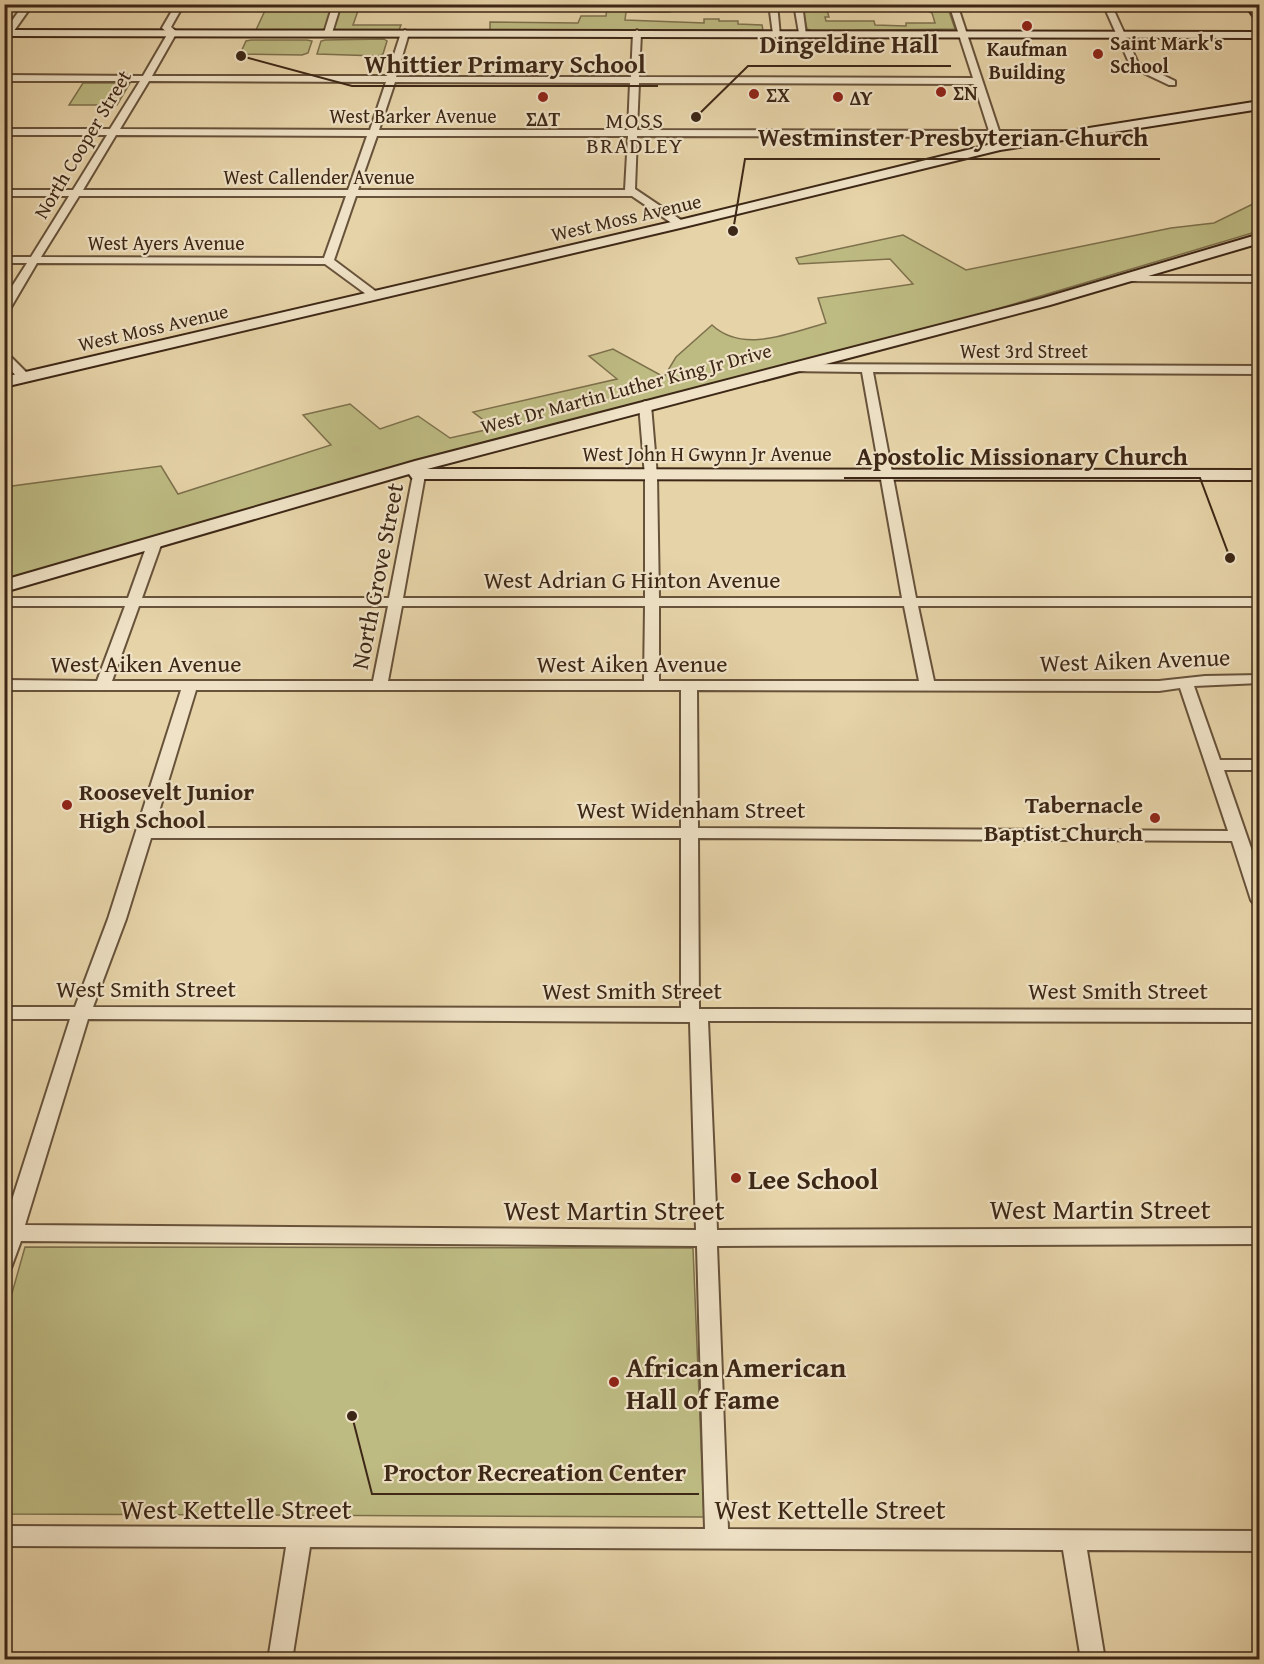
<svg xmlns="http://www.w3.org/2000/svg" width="1264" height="1664" viewBox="0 0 1264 1664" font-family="'Gentium Book Plus',serif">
<rect width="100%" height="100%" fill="#e6d3a8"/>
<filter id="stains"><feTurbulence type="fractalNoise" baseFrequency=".00333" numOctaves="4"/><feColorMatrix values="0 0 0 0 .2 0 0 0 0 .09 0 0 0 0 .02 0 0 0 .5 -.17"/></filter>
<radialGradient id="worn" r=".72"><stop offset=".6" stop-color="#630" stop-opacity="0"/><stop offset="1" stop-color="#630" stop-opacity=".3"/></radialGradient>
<!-- green -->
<path fill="#bdba82" stroke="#7d704c" stroke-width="1.5" d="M 268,4 L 360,5 L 353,25 L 401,25 L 399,30 L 256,30 Z
M 673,4 L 673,10 L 670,12 L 626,12 L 625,20 L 704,23 L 704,19 L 719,19 L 719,21 L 738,21 L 738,24 L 762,25 L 763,30 L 490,30 L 490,22 L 578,23 L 581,16 L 606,16 L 607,5 Z
M 802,5 L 825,5 L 816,7 L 817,10 L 827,10 L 829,17 L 825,17 L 826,21 L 874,21 L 875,25 L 906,26 L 906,23 L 935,23 L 932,13 L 921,8 L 926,5 L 947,5 L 955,29 L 812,31 L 807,29 Z
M 384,39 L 387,41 L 383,54 L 379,56 L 317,54 L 321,41 L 325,40 Z
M 251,40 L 307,40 L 312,41 L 308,53 L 302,55 L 240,54 L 246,41 Z
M 83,83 L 130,83 L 117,105 L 69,105 Z
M 1259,201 L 1259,231 L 873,346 L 547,426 L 5,579 L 4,554 L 10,553 L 5,538 L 5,487 L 161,466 L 178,494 L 331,445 L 303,415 L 350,404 L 380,429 L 418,416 L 450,438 L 494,428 L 473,412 L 617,379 L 589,356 L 613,349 L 664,377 L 676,357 L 712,325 C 743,354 790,333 826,323 L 818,298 L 913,284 L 890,259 L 799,264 L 796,258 L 903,235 L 966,270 L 1171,228 L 1214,223 Z
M 25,1247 L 693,1248 L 704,1517 L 5,1514 L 5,1318 Z"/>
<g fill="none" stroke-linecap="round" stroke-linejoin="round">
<!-- street casing -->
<g stroke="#67523a" stroke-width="4">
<path id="street" d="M 24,4 L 33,4 L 11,35 L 5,35 L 4,32 Z
M 176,4 L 184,4 L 171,27 L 177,32 L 152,76 L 387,76 L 401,33 L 405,30 L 409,33 L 396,77 L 631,77 L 633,33 L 637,30 L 641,33 L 639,77 L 973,78 L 949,4 L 957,4 L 999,131 L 1070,131 L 1075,134 L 1070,137 L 1001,137 L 1003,143 L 998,146 L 995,145 L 991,137 L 637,136 L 635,189 L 684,222 L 684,226 L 676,226 L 632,196 L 356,196 L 334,260 L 378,293 L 378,297 L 370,297 L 325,264 L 37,263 L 10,309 L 4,312 L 4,299 L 27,263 L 4,263 L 4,257 L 31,257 L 69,196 L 4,196 L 4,190 L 73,190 L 107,135 L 4,135 L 4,129 L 110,129 L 140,81 L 4,81 L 4,75 L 143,76 L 168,33 L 162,28 ZM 149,81 L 386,82 L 370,130 L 120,129 ZM 395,82 L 630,83 L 628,130 L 379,130 ZM 639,83 L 974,84 L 989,131 L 637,130 ZM 116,135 L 367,136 L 348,190 L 83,190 ZM 377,136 L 628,136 L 625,190 L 358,190 ZM 79,196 L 346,196 L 324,258 L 41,257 Z
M 333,4 L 341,4 L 332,33 L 328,36 L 324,33 Z
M 769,4 L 777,4 L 780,36 L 773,34 Z
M 794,4 L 802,4 L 806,35 L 799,33 Z
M 1103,4 L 1111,4 L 1138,63 L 1175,81 L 1175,85 L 1169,85 L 1131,67 Z
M 1125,276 L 1260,276 L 1260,282 L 1121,281 L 1121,277 Z
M 4,353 L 8,354 L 28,374 L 28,380 L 20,380 L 4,363 Z
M 789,364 L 1260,366 L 1260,374 L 873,372 L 916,598 L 1260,598 L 1260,606 L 918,606 L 934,681 L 1159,681 L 1205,676 L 1260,675 L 1260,683 L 1194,686 L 1220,760 L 1260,760 L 1260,770 L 1224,770 L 1260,874 L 1260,905 L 1254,904 L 1251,900 L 1232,841 L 698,838 L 699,1009 L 1260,1010 L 1260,1022 L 708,1021 L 717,1230 L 1260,1228 L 1260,1244 L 717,1246 L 728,1529 L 1260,1531 L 1260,1551 L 1087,1550 L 1105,1660 L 1081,1660 L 1063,1550 L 310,1547 L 292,1660 L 268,1660 L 286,1547 L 4,1546 L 4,1526 L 705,1529 L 697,1246 L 21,1241 L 11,1268 L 4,1270 L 4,1225 L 70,1019 L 4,1019 L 4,1007 L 75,1007 L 108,919 L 181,690 L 4,690 L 4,680 L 97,681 L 125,606 L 4,606 L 4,598 L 128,598 L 148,542 L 155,538 L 162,542 L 142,598 L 389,598 L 413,475 L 419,471 L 425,475 L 403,598 L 645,598 L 645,476 L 639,405 L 645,401 L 651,405 L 657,476 L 659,598 L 902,598 L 862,372 L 785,371 L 783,368 ZM 139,606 L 388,606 L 373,681 L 112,681 ZM 402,606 L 645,606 L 644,681 L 388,681 ZM 659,606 L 904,606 L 919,681 L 659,681 ZM 1180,688 L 1228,831 L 698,828 L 697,690 L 1159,691 ZM 196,690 L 681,690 L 681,828 L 154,828 ZM 151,838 L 681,838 L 681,1008 L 93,1007 L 126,919 ZM 88,1019 L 690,1022 L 696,1230 L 25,1225 Z"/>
</g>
<!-- secondary casing -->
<g stroke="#3d2716" stroke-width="4">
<path id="secondary" d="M 1245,4 L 1256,4 L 1260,9 L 1260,21 L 1256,20 Z
M 4,30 L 1260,32 L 1260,38 L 4,36 Z
M 1260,101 L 1260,109 L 1000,150 L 680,228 L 4,387 L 4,377 L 680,220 L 1000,142 Z
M 1260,234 L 1260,243 L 1050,305 L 427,469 L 1260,470 L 1260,480 L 418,479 L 412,478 L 409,474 L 4,592 L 4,580 L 415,461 L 1040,299 Z"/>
</g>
<!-- street -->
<use href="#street" fill="#efe2c6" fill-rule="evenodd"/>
<!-- secondary -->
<use href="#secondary" fill="#efe2c6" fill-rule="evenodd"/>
</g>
<!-- markers -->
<g fill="#8f2418" stroke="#efe2c6" stroke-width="2">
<circle cx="1027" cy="26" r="6"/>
<circle cx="1098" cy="54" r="6"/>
<circle cx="941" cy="92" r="6"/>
<circle cx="754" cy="94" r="6"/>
<circle cx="543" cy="97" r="6"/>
<circle cx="838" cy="97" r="6"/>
<circle cx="67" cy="805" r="6"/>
<circle cx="1155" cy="818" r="6"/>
<circle cx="736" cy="1178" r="6"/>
<circle cx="614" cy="1382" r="6"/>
</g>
<g text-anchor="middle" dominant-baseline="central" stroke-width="4.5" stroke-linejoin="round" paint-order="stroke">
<!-- far-poi labels -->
<g font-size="20" font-weight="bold" fill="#3d2716" stroke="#efe2c6" text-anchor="start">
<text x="1110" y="42">Saint Mark's<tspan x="1110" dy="23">School</tspan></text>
<text x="1027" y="48" text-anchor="middle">Kaufman<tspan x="1027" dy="23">Building</tspan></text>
<text x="953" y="92">ΣΝ</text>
<text x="766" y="94">ΣΧ</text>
<text x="850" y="97">ΔΥ</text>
<text x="543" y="118" text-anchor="middle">ΣΔΤ</text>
</g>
<!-- far-street labels -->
<g font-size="20" fill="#3d2716" stroke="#efe2c6">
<text x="413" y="115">West Barker Avenue</text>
<text transform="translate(82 144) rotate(-59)">North Cooper Street</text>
<text x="319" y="176">West Callender Avenue</text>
<text transform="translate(626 217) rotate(-13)">West Moss Avenue</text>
<text x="166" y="242">West Ayers Avenue</text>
<text transform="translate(153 327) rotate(-13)">West Moss Avenue</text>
<text x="1024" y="350">West 3rd Street</text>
<text transform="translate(626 388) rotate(-15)">West Dr Martin Luther King Jr Drive</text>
<text x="707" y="453">West John H Gwynn Jr Avenue</text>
</g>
<!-- far-neighbourhood labels -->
<g font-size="22" letter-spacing="1.5" fill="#3d2716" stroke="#efe2c6">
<text x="635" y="120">MOSS<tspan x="635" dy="25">BRADLEY</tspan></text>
</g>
<!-- street labels -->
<g font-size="24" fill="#3d2716" stroke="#efe2c6">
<text transform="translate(377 576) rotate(-79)">North Grove Street</text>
<text x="632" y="579">West Adrian G Hinton Avenue</text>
<text transform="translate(1135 660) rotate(-2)">West Aiken Avenue</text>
<text x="146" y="663">West Aiken Avenue</text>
<text x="632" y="663">West Aiken Avenue</text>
<text x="691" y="809">West Widenham Street</text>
<text x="146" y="988">West Smith Street</text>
<text x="632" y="990">West Smith Street</text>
<text x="1118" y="990">West Smith Street</text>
</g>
<!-- poi labels -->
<g font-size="24" font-weight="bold" fill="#3d2716" stroke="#efe2c6" text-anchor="start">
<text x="79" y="791">Roosevelt Junior<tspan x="79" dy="28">High School</tspan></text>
<text x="1143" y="804" text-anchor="end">Tabernacle<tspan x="1143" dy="28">Baptist Church</tspan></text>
</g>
<!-- near-poi labels -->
<g font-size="28" font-weight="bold" fill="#3d2716" stroke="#efe2c6" text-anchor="start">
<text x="748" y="1178">Lee School</text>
<text x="626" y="1366">African American<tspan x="626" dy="32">Hall of Fame</tspan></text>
</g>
<!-- near-street labels -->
<g font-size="28" fill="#3d2716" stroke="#efe2c6">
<text x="1100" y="1208">West Martin Street</text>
<text x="614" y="1209">West Martin Street</text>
<text x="236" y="1508">West Kettelle Street</text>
<text x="830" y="1508">West Kettelle Street</text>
</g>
</g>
<!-- callouts -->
<path fill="none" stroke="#3d2716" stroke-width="2" d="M696 117L748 66H951M241 56L352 86H658M733 231L745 159H1160M1230 558L1200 478H844M352 1416L372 1494H699"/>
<g fill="#3d2716" stroke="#efe2c6" stroke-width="2">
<circle cx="696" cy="117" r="6"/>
<circle cx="241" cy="56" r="6"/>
<circle cx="733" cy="231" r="6"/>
<circle cx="1230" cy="558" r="6"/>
<circle cx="352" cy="1416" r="6"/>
</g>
<g font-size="26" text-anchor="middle" font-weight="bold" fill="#3d2716" stroke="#efe2c6" stroke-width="4.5" stroke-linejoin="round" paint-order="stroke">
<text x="849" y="53">Dingeldine Hall</text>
<text x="505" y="73">Whittier Primary School</text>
<text x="953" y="146">Westminster Presbyterian Church</text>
<text x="1022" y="465">Apostolic Missionary Church</text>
<text x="535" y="1481">Proctor Recreation Center</text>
</g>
<!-- margin -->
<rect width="1264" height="1664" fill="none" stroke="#e6d3a8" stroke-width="24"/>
<rect x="6" y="6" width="1252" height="1652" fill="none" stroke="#3d2716" stroke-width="3"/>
<rect x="12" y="12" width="1240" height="1640" fill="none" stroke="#3d2716" stroke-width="1.5"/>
<rect width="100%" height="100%" filter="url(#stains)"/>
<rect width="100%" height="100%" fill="url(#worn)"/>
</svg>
